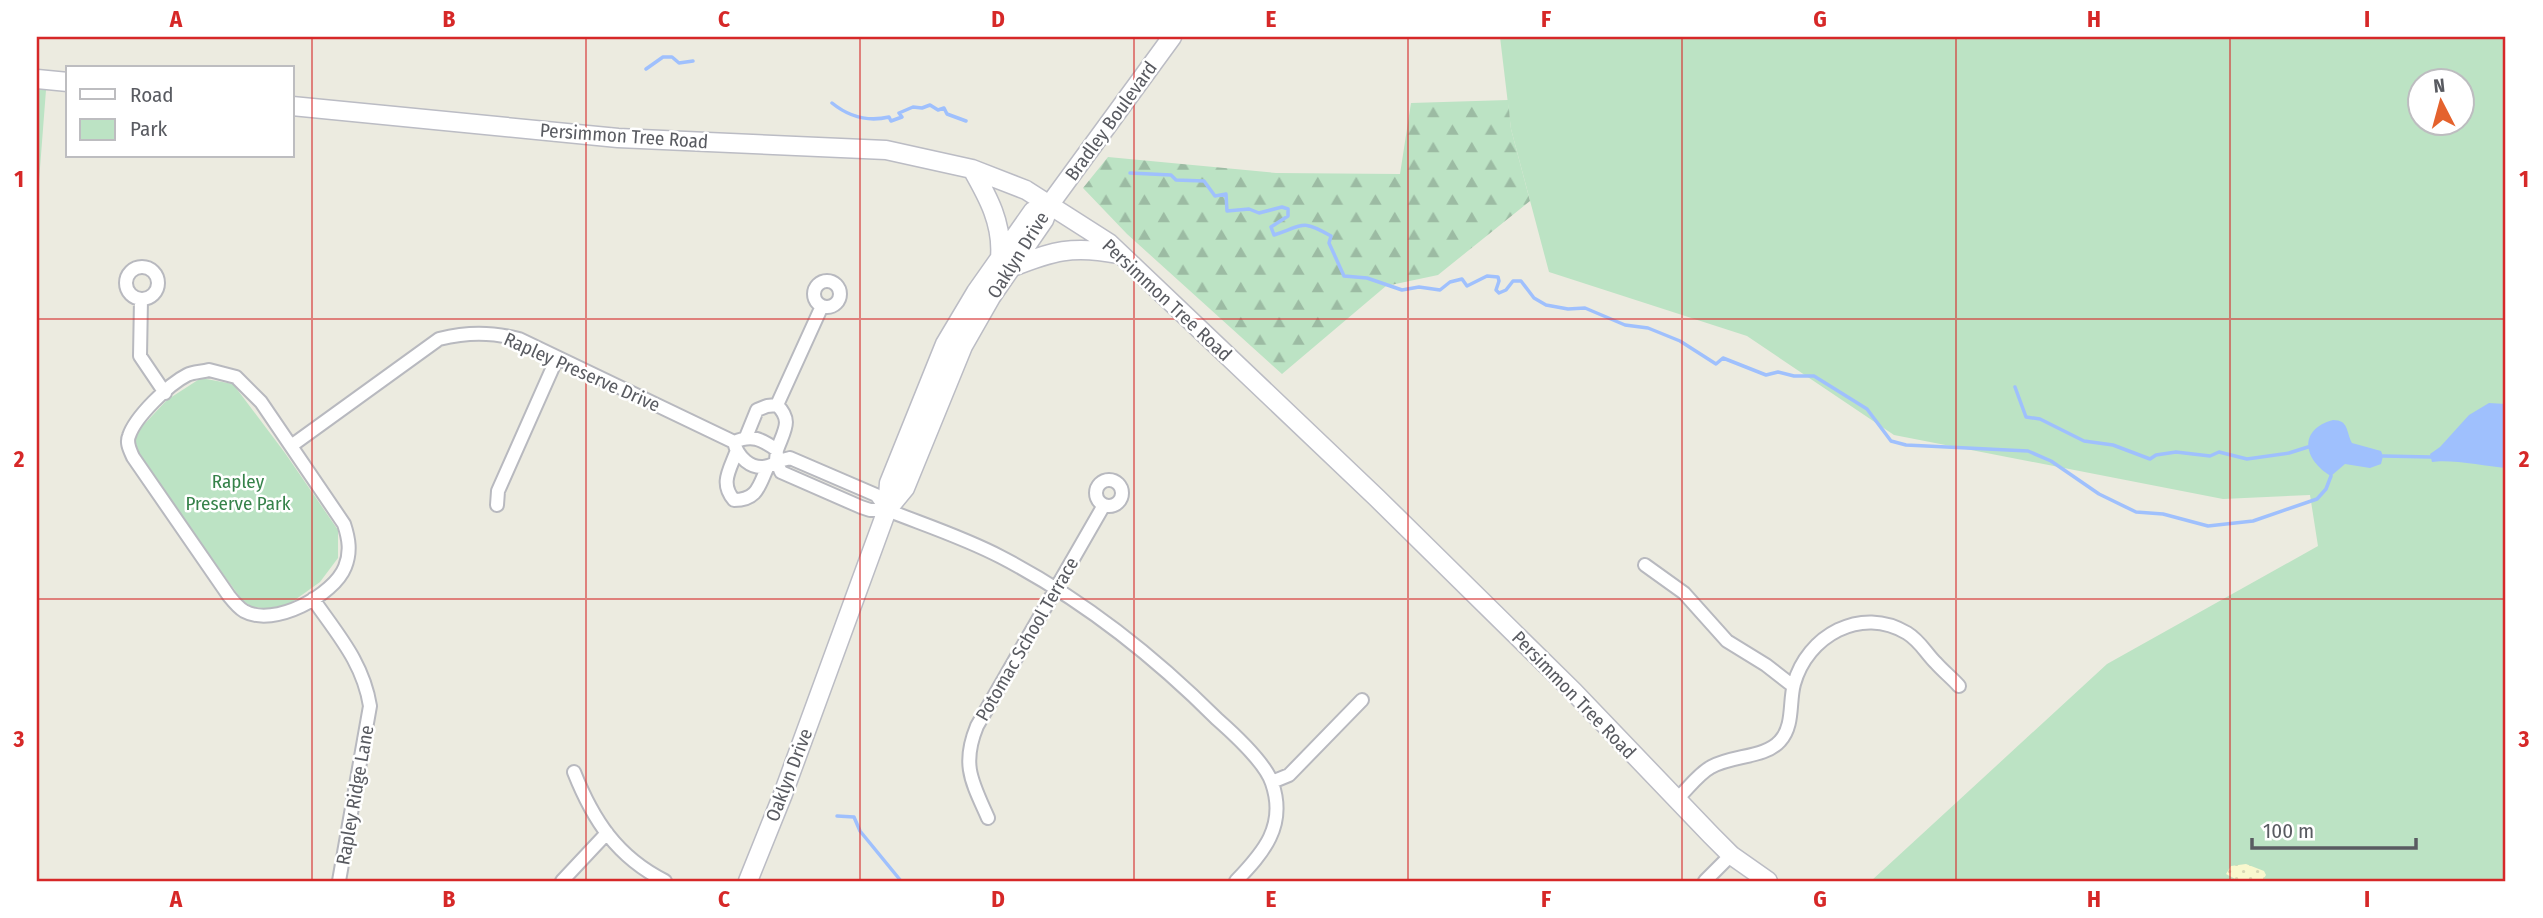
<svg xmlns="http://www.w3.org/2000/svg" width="2543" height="918" viewBox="0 0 2543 918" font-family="'Fira Sans Condensed',sans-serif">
<defs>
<pattern id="forest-firs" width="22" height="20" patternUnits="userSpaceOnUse" patternTransform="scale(1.75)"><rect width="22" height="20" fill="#bce3c4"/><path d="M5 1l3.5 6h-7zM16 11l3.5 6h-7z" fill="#9cbba3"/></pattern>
<pattern id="sand-dots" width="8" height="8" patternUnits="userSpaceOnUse" patternTransform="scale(1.75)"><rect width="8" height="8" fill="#f9f8ce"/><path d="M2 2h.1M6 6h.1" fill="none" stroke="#d8d7b3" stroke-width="1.8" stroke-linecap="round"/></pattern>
</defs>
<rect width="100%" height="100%" fill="#ecebe0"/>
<!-- green -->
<path fill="#bce3c4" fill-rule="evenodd" d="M 1500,37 L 2506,37 L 2506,881 L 1871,881 L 2107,664 L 2318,546 L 2310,495 L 2223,499 L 1894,435 L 1747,336 L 1549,272 L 1511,129 ZM 2420,80 L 2462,80 L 2462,122 L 2420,122 Z
M 37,89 L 46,90 L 37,207 Z
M 201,378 L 233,384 L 285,453 L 338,530 L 338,558 L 320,582 L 292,602 L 276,609 L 252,607 L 242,600 L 140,460 L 134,435 L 167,400 Z"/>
<!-- forest -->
<path fill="url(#forest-firs)" d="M 1508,100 L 1511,129 L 1530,201 L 1438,275 L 1386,286 L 1282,374 L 1127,234 L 1083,188 L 1108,157 L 1276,173 L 1400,174 L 1411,103 Z"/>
<!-- sand -->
<path fill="url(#sand-dots)" d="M 2246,864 L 2264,871 L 2266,875 L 2263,880 L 2239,881 L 2226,874 L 2231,866 Z"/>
<!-- water -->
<path fill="#9fc0fd" d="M 2489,403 L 2506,404 L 2506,468 C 2485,466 2451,459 2432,462 L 2430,454 L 2440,447 L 2469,415 Z
M 2333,420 C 2349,420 2346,432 2352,443 L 2381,451 L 2383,456 L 2381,464 L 2370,468 L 2345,464 L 2331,476 C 2304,460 2297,430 2333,420 Z"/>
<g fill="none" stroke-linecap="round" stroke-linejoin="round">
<!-- stream -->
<path stroke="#9fc0fd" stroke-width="3.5" d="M 646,69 L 663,57 L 672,57 L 679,63 L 693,61
M 832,103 C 848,116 868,122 889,117 L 891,121 L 902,117 L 899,113 L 913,107 L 922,108 L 930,105 L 938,110 L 944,108 L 947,114 L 966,121
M 1130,173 L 1171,175 L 1176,180 L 1204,181 L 1215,196 L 1226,194 L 1227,211 L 1249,209 L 1259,213 L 1282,207 L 1288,209 L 1288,216 L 1271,227 L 1274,235 C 1304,225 1302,219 1331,236 L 1329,243 L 1344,276 L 1367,278 L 1402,290 L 1419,287 L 1440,290 L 1450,282 L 1462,279 L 1467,286 L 1487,276 L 1498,277 L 1499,281 L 1496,290 L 1499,293 L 1506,290 L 1513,281 L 1521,281 L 1534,298 L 1546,305 L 1568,309 L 1585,308 L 1625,325 L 1648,328 L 1680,341 L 1716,364 L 1723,358 L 1766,375 L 1778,372 L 1794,376 L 1814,376 L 1867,409 L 1891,441 L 1906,445 L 2028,451 L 2051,461 L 2099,494 L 2136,512 L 2163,514 L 2208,526 L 2253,521 L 2317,499 L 2326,489 L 2331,476
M 2015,387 L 2026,417 L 2040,419 L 2084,441 L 2113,445 L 2150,459 L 2156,455 L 2176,452 L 2210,456 L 2219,452 L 2247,459 L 2289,453 L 2308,447
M 2383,456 L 2431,457
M 837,816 L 854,817 L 860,831 L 901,881"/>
<!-- street casing -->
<g stroke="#b8b9bf" stroke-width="16">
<path id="street" d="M126 283a16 16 0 1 1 32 0a16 16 0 1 1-32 0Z
M814 294a13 13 0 1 1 26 0a13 13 0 1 1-26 0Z
M 141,299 L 140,356 L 165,393
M 209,370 L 236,377 L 261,402 L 344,524 C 349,539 351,552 345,567 C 334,595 274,628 244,611 C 239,608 233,601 229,596 L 133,457 C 130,450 126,443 129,436 C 135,417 169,384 187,375 C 193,372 202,372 209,370 Z
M 777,405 L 822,306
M 746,437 L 757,410 L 767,406 L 777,405 C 793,421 784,430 777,450
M 734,442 C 737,456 751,471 768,466 C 776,464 779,460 790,458 L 876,495 L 887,510
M 291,446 L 439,339 C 468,332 490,332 519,339 L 734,442 C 752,434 761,439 777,450 L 776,460 L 781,472 L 861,507 L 870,510 L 887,510 C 925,525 965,538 1001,557 C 1082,599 1153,655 1217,719 C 1234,734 1265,762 1272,783 C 1287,826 1263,853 1236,881
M 736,453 C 729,471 720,484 734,500 C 758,500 759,485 768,466
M1096 493a13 13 0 1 1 26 0a13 13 0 1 1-26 0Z
M 497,505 L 498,491 L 557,358
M 1645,565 L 1684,593 L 1727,641 L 1766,665 L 1793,686
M 313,599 C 337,634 363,662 370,706 L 339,881
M 574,772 C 593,820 617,857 665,881
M 1272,782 L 1289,775 L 1362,700
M 1676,800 C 1687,790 1698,774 1711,767 C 1732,755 1765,758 1780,741 C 1794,726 1789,702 1794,684 C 1807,636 1861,605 1907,633 C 1920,641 1926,653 1936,663 C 1943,671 1952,678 1959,686
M 988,818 C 972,782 961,765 977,726 L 1104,505
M 562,881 L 607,833
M 1705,881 L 1731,855"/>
</g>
<!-- secondary casing -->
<g stroke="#bbbcc4" stroke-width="21">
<path id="secondary" d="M 37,79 L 68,82
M 292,106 L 618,138 L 886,150 L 972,169 L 1026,190 L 1109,243 L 1377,498 L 1574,692 L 1711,835 L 1731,855 L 1768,881
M 972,169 C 988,197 1003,224 1000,258
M 1010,268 C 1052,251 1073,245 1118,254
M 887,510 L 905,488 L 963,346 L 991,297 L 1044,220 L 1050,204 L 1172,37
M 748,881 L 783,794 L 887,510 L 889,483 L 945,344 L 976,292 L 1033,211 L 1050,204"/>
</g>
<!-- street -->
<use href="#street" stroke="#fff" stroke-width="12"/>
<!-- secondary -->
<use href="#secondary" stroke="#fff" stroke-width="18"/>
</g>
<!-- grid -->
<path fill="none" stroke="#d62828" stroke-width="2" stroke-opacity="0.55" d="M 312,37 L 312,881M 586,37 L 586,881M 860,37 L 860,881M 1134,37 L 1134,881M 1408,37 L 1408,881M 1682,37 L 1682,881M 1956,37 L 1956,881M 2230,37 L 2230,881M 37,319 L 2506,319M 37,599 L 2506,599"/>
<g text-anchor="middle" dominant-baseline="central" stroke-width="5" stroke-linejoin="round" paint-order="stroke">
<!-- street labels -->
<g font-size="19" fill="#595b61" stroke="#fff">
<text transform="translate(1111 121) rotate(-54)">Bradley Boulevard</text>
<text transform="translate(624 136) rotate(4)">Persimmon Tree Road</text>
<text transform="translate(1018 255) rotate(-58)">Oaklyn Drive</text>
<text transform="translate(1167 300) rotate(43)">Persimmon Tree Road</text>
<text transform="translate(582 372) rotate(24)">Rapley Preserve Drive</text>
<text transform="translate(1027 639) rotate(-60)">Potomac School Terrace</text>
<text transform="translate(1574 695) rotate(46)">Persimmon Tree Road</text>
<text transform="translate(789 775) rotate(-69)">Oaklyn Drive</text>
<text transform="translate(355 795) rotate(-80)">Rapley Ridge Lane</text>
</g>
<!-- park labels -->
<g font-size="19" fill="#36824a" stroke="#fff">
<text x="238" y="481">Rapley<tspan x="238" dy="22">Preserve Park</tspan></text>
</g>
</g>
<!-- border -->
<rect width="2543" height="918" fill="none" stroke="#ffffff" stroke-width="77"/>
<!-- legend -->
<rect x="66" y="66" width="228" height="91" fill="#ffffff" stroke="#bdbdc0" stroke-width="2"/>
<rect x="80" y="89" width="35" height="10" fill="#ffffff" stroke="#bdbdc0" stroke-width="2"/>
<text x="130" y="102" font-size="21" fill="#595b61">Road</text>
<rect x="80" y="119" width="35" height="21" fill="#bce3c4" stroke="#bdbdc0" stroke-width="2"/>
<text x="130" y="136" font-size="21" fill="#595b61">Park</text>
<!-- north arrow -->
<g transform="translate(2441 102) rotate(354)"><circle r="33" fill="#ffffff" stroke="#bdbdc0" stroke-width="2"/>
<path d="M0-5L12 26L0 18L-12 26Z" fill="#e4622d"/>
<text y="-10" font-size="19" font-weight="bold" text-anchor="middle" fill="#595b61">N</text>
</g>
<!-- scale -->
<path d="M2252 838v10h164v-10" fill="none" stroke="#595b61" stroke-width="3.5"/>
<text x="2263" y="838" font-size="21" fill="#595b61" stroke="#ffffff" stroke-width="5" paint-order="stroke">100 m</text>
<rect x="38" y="38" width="2466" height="842" fill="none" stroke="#d62828" stroke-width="2.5"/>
<g font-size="23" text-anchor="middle" font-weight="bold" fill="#d62828">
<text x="176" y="27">A</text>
<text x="449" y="27">B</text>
<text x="724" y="27">C</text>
<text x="998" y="27">D</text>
<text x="1271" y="27">E</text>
<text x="1546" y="27">F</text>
<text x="1820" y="27">G</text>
<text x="2094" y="27">H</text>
<text x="2367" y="27">I</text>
<text x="19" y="187">1</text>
<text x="2524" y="187">1</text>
<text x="19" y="467">2</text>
<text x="2524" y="467">2</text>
<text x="19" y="747">3</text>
<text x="2524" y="747">3</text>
<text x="176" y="907">A</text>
<text x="449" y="907">B</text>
<text x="724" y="907">C</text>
<text x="998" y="907">D</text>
<text x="1271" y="907">E</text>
<text x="1546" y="907">F</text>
<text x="1820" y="907">G</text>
<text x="2094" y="907">H</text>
<text x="2367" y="907">I</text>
</g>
</svg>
